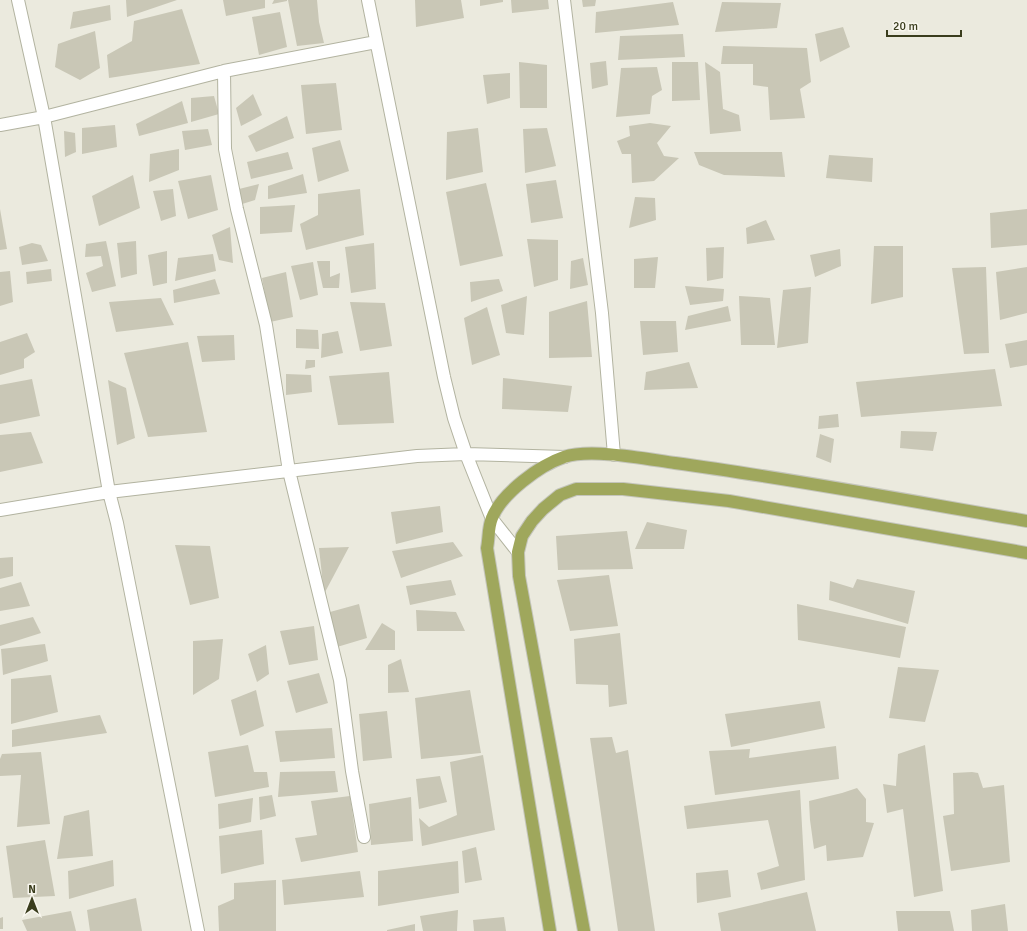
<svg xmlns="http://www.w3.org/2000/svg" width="1027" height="931" viewBox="0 0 1027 931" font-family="Signika,sans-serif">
<rect width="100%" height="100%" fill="#ebeade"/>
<!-- building -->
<path fill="#c9c7b6" d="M 126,0 L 177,0 L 127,17 Z
M 223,0 L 265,0 L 265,8 L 226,16 Z
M 274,0 L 287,0 L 287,1 L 272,4 Z
M 288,0 L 317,0 L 319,22 L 324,43 L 297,46 Z
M 415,0 L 461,0 L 464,18 L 416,27 Z
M 480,0 L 503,0 L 503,2 L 480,6 Z
M 511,0 L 548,0 L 549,9 L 512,13 Z
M 582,0 L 596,0 L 595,6 L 583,7 Z
M 673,2 L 679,25 L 595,33 L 596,12 Z
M 722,2 L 781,3 L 777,28 L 715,32 Z
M 110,5 L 111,20 L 70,29 L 73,12 Z
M 182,9 L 200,64 L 109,78 L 107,55 L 132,41 L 134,21 Z
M 280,12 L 287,47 L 259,55 L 252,17 Z
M 843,27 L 850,47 L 820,62 L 815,34 Z
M 95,31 L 100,68 L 80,80 L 55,67 L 58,44 Z
M 683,34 L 685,57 L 618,60 L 620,36 Z
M 723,46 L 807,48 L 811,82 L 800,89 L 805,118 L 770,120 L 768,87 L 753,85 L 753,64 L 721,64 Z
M 606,61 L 608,85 L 592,89 L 590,63 Z
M 519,62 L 547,65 L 547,108 L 520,108 Z
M 672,62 L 698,62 L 700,100 L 672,101 Z
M 705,62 L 720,72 L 723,109 L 739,115 L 741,131 L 710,134 Z
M 657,67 L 662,90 L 652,96 L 650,114 L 616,117 L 621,68 Z
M 510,73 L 510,98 L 487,104 L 483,75 Z
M 336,83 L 342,130 L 306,134 L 301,85 Z
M 253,94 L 262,115 L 241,126 L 236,108 Z
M 214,96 L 219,114 L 191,122 L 191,98 Z
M 182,101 L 188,123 L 139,136 L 136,124 Z
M 287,116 L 294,138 L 256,152 L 248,136 Z
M 650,123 L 671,126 L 657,143 L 664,156 L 679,158 L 654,181 L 632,183 L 631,154 L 622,154 L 617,141 L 630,136 L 629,126 Z
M 115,125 L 117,147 L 82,154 L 82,128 Z
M 478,128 L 483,172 L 446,180 L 447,132 Z
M 547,128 L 556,166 L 525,173 L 523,129 Z
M 208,129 L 212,145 L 185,150 L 182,131 Z
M 64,131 L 75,133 L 76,152 L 65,157 Z
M 340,140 L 349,171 L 318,182 L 312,148 Z
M 179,149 L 179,170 L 149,182 L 150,154 Z
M 288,152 L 293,169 L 251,179 L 247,162 Z
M 694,152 L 782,152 L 785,177 L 724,175 L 699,165 Z
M 829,155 L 873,158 L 872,182 L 826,178 Z
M 303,174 L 307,193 L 268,199 L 268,186 Z
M 133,175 L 140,208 L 99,226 L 92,196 Z
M 211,175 L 218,210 L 188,219 L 178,181 Z
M 556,180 L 563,218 L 531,223 L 526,184 Z
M 486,183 L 503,256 L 460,266 L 446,192 Z
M 259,184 L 255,200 L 239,205 L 239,189 Z
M 173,189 L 176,216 L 161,221 L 153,191 Z
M 360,189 L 364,235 L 306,250 L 300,224 L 318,215 L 318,194 Z
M 635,197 L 655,198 L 656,220 L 629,228 Z
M 295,205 L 292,232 L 260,234 L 260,207 Z
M 0,209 L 7,249 L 0,250 Z
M 1027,209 L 1027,245 L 991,248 L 990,213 Z
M 766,220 L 775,240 L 747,244 L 746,228 Z
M 230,227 L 233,263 L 219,260 L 212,235 Z
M 527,239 L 558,240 L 558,280 L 534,287 Z
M 106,241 L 116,286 L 92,292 L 86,273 L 103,266 L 101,256 L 85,257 L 86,244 Z
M 136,241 L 137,274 L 121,278 L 117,243 Z
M 32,243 L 41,245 L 48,261 L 22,265 L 19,247 Z
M 374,243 L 376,289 L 351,293 L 345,247 Z
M 874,246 L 903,246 L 903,297 L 871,304 Z
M 724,247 L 723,278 L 707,281 L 706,248 Z
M 840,249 L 841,266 L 815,277 L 810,255 Z
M 167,251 L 167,283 L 153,286 L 148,255 Z
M 213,254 L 216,271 L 175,281 L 178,258 Z
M 658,257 L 655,288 L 634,288 L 634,259 Z
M 583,258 L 588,285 L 570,289 L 571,261 Z
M 317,261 L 330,261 L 330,277 L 340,273 L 339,288 L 323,288 Z
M 313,262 L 318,295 L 300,300 L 291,266 Z
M 986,267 L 989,353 L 964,354 L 952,268 Z
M 1027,267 L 1027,313 L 1000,320 L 996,272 Z
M 51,269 L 52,281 L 27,284 L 26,272 Z
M 10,271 L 13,302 L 0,306 L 0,272 Z
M 286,272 L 293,317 L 270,322 L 262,278 Z
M 215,279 L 220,294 L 174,303 L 173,290 Z
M 499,279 L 503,291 L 471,302 L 470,282 Z
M 685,286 L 724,289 L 723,301 L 690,305 Z
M 811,287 L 808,343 L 777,348 L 783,290 Z
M 527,296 L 524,335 L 506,333 L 501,305 Z
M 739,296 L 770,298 L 775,345 L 741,345 Z
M 161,298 L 174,325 L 116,332 L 109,302 Z
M 587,301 L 592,357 L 549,358 L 549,312 Z
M 350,302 L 385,303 L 392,346 L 360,351 Z
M 728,306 L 731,321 L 685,330 L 688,316 Z
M 487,307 L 500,355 L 472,365 L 464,318 Z
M 640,321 L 676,321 L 678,352 L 643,355 Z
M 296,329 L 318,330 L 319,349 L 296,348 Z
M 338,331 L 343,353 L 321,358 L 322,334 Z
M 27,333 L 35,352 L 24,359 L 24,368 L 0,375 L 0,342 Z
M 234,335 L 235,360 L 202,362 L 197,336 Z
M 1027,340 L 1027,365 L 1010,368 L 1005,344 Z
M 188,342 L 207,432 L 148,437 L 124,353 Z
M 306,360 L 315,360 L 315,367 L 305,369 Z
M 689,362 L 698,388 L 644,390 L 646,372 Z
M 995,369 L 1002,406 L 861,417 L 856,382 Z
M 389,372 L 394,423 L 338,425 L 329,376 Z
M 286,374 L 311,375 L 312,392 L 286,395 Z
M 503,378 L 572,386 L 568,412 L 502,409 Z
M 32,379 L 40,416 L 0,424 L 0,385 Z
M 108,380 L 126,388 L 135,438 L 117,445 Z
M 838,414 L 839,427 L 818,429 L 819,416 Z
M 901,431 L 937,432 L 933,451 L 900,448 Z
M 31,432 L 43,463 L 0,472 L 0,435 Z
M 820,434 L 834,439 L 831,463 L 816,457 Z
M 440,506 L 443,532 L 396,544 L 391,512 Z
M 647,522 L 687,530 L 684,549 L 635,549 Z
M 627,531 L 633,569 L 558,570 L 556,536 Z
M 453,542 L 463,556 L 401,578 L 392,551 Z
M 175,545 L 210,546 L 219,598 L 190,605 Z
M 349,547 L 324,594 L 319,548 Z
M 13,557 L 13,576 L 0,579 L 0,558 Z
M 609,575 L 618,626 L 570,631 L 557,580 Z
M 857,579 L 915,591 L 908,624 L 829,600 L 830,581 L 853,588 Z
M 451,580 L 456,595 L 410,605 L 406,586 Z
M 21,582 L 30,606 L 0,611 L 0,588 Z
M 359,604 L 367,638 L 337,647 L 330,612 Z
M 797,604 L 906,627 L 900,658 L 798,640 Z
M 416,610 L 456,612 L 465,631 L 417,631 Z
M 33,617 L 41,633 L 0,646 L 0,625 Z
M 382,623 L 395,631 L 395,650 L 365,650 Z
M 314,626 L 318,660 L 289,665 L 280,631 Z
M 620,633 L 627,704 L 609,707 L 608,685 L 576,684 L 574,639 Z
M 223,639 L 219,679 L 193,695 L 193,641 Z
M 45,644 L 48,661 L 3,675 L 1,649 Z
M 266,645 L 269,674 L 257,682 L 248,654 Z
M 401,659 L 409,692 L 388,693 L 388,665 Z
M 898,667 L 939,670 L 925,722 L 889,718 Z
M 319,673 L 328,703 L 296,713 L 287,681 Z
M 51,675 L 58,712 L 11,724 L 11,679 Z
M 256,690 L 264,726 L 240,736 L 231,700 Z
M 470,690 L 481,753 L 421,759 L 415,698 Z
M 820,701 L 825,728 L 731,747 L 725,714 Z
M 387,711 L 392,758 L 363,761 L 359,714 Z
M 100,715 L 107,733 L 12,747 L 12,730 Z
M 332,728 L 335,758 L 280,762 L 275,731 Z
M 612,737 L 616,753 L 628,750 L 655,931 L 618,931 L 590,738 Z
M 248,745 L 254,772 L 267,772 L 269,787 L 215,797 L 208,752 Z
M 925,745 L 943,891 L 914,897 L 903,809 L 887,813 L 883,784 L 896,786 L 898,754 Z
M 836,746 L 839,779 L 715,795 L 709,751 L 750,749 L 749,758 Z
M 41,752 L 50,824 L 17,827 L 21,775 L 0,776 L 0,759 L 2,754 Z
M 483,755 L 495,830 L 422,846 L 419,818 L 429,827 L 457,815 L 450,762 Z
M 335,771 L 338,792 L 278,797 L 280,772 Z
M 972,772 L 978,773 L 983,788 L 1004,785 L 1010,862 L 951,871 L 943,816 L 954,814 L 953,773 Z
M 440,776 L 447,802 L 419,809 L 416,779 Z
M 857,788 L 866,799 L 866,822 L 874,823 L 863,857 L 827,861 L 826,845 L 814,849 L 810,820 L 809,801 L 842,793 Z
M 800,790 L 805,880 L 761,890 L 757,873 L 779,866 L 768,820 L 687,829 L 684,806 Z
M 272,795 L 276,816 L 260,820 L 259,797 Z
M 350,796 L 358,852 L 301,862 L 295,838 L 317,835 L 311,801 Z
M 411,797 L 413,841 L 371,845 L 369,804 Z
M 253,798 L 251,822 L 219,829 L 218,804 Z
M 89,810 L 93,856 L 57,859 L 64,816 Z
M 262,830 L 264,864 L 221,874 L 219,836 Z
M 45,840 L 55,896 L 13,898 L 6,846 Z
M 476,847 L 482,880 L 465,883 L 462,851 Z
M 113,860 L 114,886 L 69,899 L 68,871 Z
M 458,861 L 459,893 L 378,906 L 378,871 Z
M 728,870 L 731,897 L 697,903 L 696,873 Z
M 360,871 L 364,897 L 284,905 L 282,880 Z
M 276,880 L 276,931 L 219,931 L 218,906 L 234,899 L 234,883 Z
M 807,892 L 816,931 L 721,931 L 718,913 Z
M 136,898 L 142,931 L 90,931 L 87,910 Z
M 1005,904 L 1008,931 L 972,931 L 971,910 Z
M 458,910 L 457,931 L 423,931 L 420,916 Z
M 71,911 L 76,931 L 27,931 L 22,920 Z
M 896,911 L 950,911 L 954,931 L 898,931 Z
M 3,917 L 3,929 L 0,929 L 0,918 Z
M 504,917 L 506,931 L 474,931 L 473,920 Z
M 415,924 L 415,931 L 387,931 L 387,930 Z"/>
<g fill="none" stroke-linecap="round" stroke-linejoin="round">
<!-- street casing -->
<g stroke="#b2b3a0" stroke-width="14">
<path id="street" d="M 18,0 L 44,117 L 109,492 L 117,523 L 198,931
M 368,0 L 444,377 L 454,418 L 466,454 L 492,519 L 518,552
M 564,0 L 602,313 L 614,455
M 224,71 L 225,149 L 237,209 L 266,325 L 289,471 L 340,680 L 352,771 L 364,837
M 0,125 L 44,117 L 224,71 L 376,42
M 0,510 L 109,492 L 417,456 L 466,454 L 565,457"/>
</g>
<!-- primary casing -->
<g stroke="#c4c5bb" stroke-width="14">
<path id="primary" d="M 550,931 L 487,548 C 489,539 488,527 492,518 C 501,494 540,465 564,457 C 591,448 646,459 675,463 C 793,479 910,501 1027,521
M 584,931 L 519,576 L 518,552 L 522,536 L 532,521 L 543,509 L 560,495 L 576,489 L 623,489 L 729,501 L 1027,553"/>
</g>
<!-- street -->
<use href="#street" stroke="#fff" stroke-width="12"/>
<!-- primary -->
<use href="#primary" stroke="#9fa75c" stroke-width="12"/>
</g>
<!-- north arrow -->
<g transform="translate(32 899)" stroke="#f8f6ee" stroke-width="3" paint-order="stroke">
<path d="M0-3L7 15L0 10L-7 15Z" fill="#3a3d1d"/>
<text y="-6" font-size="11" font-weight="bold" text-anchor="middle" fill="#3a3d1d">N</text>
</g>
<!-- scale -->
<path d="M887 30v6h74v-6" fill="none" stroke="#3a3d1d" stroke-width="2"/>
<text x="893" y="30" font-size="12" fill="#3a3d1d" stroke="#f8f6ee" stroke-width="3" paint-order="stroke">20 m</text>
</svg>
